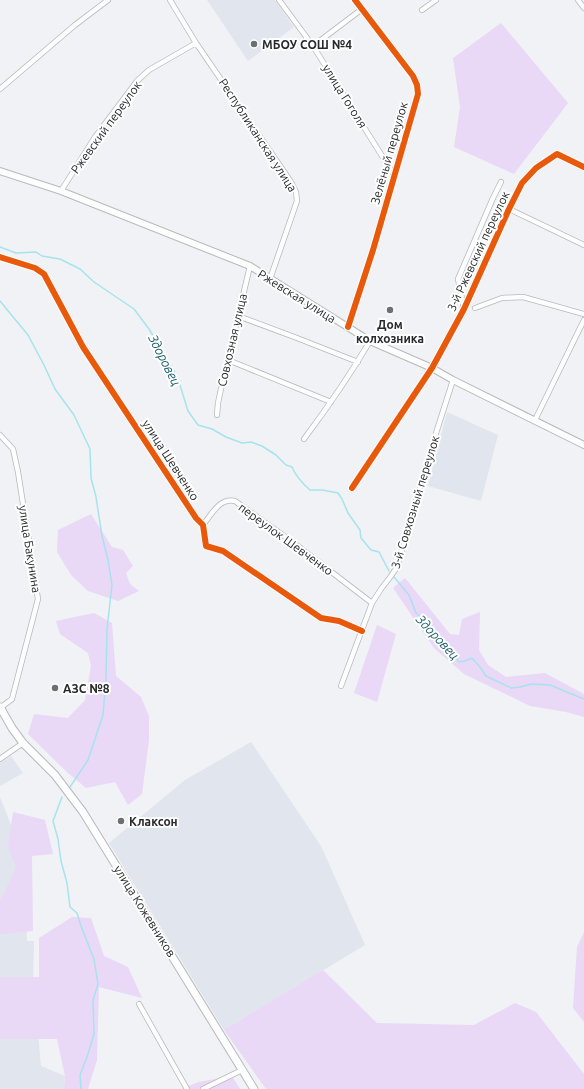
<svg xmlns="http://www.w3.org/2000/svg" width="584" height="1089" viewBox="0 0 584 1089" font-family="Ubuntu,sans-serif">
<rect width="100%" height="100%" fill="#f0f2f5"/>
<!-- built -->
<path fill="#e0e5ee" d="M 207,0 L 275,0 L 294,27 L 248,61 Z
M 447,412 L 498,435 L 481,501 L 428,486 Z
M 251,742 L 321,846 L 365,945 L 224,1030 L 109,843 L 185,780 Z
M 11,756 L 23,773 L 0,786 L 0,763 Z
M 0,797 L 16,838 L 24,847 L 27,941 L 34,941 L 33,983 L 41,1066 L 65,1076 L 64,1089 L 0,1089 Z"/>
<!-- green -->
<path fill="#e9d8f6" d="M 501,23 L 568,103 L 514,174 L 454,147 L 460,107 L 453,58 Z
M 91,514 L 112,547 L 123,550 L 133,566 L 126,573 L 130,584 L 139,591 L 118,601 L 88,591 L 71,575 L 57,552 L 58,530 Z
M 405,578 L 450,634 L 459,635 L 462,619 L 480,612 L 479,650 L 488,665 L 506,677 L 545,673 L 584,694 L 584,717 L 566,712 L 530,706 L 464,674 L 434,648 L 393,588 Z
M 94,613 L 112,623 L 116,676 L 141,697 L 149,716 L 149,740 L 142,794 L 128,805 L 115,782 L 86,788 L 68,773 L 28,734 L 34,714 L 68,718 L 85,700 L 91,666 L 88,653 L 60,634 L 56,621 Z
M 377,625 L 396,634 L 377,702 L 354,693 Z
M 13,812 L 45,820 L 53,854 L 32,856 L 33,931 L 0,934 L 0,900 L 4,894 L 16,867 L 8,846 Z
M 72,917 L 91,918 L 104,956 L 128,967 L 142,998 L 99,987 L 97,1060 L 88,1089 L 64,1089 L 65,1076 L 57,1039 L 0,1039 L 0,977 L 39,977 L 39,938 Z
M 584,932 L 584,1022 L 573,1008 L 577,947 Z
M 323,970 L 377,1023 L 474,1025 L 515,1003 L 536,1012 L 584,1074 L 584,1089 L 266,1089 L 224,1030 Z
M 232,1076 L 240,1089 L 182,1089 L 198,1082 Z"/>
<g fill="none" stroke-linecap="round" stroke-linejoin="round">
<!-- stream -->
<path stroke="#a7e3ed" stroke-width="1.5" d="M 0,247 L 16,253 L 36,252 L 42,256 L 60,259 L 80,269 L 94,282 L 134,309 L 149,329 L 174,371 L 179,382 L 188,411 L 198,425 L 212,429 L 226,437 L 242,443 L 251,442 L 262,446 L 276,455 L 286,465 L 292,467 C 296,477 302,483 310,490 L 322,490 L 338,493 L 342,499 L 348,513 L 360,530 L 361,538 L 371,550 L 379,552 L 389,571
M 0,301 L 28,335 L 44,365 L 55,389 L 74,415 L 90,449 L 91,478 L 96,497 L 102,536 L 108,560 L 112,585 L 107,629 L 106,679 L 103,715 L 88,760 L 70,787
M 394,577 L 409,595 L 416,613 L 430,625 L 434,636 L 455,656 L 459,662 L 465,661 L 472,658 L 480,667 L 486,676 L 511,688 L 520,687 L 531,684 L 550,685 L 584,699
M 62,797 L 53,821 L 58,839 L 61,861 L 67,883 L 70,907 L 77,913 L 81,926 L 94,959 L 98,984 L 93,1000 L 94,1034 L 87,1057 L 80,1075 L 81,1089"/>
<!-- minor casing -->
<g stroke="#b7b9bc" stroke-width="6">
<path id="minor" d="M 170,0 L 196,43 L 291,182 L 296,192 L 297,201 L 270,279
M 279,0 L 313,46 L 394,175
M 578,0 L 584,8
M 422,10 L 436,0
M 313,46 L 362,9
M 0,89 L 75,25 L 108,0
M 61,191 L 95,137 L 137,81 L 149,70 L 196,43
M 509,209 L 584,245
M 0,257 L 35,268 L 44,274 L 83,347 L 196,518 L 203,525 L 206,546 L 223,551 L 321,618 L 339,621 L 362,631
M 475,308 L 502,298 L 523,297 L 584,314
M 464,309 L 458,279 L 493,198 L 501,182
M 238,316 L 297,338 L 358,362
M 348,327 L 373,250 L 418,94 L 417,85 L 413,76 L 355,0
M 228,360 L 331,402
M 217,415 L 218,403 L 222,384 L 250,266
M 535,420 L 584,320
M 0,435 L 13,449 L 18,472 L 38,599 L 12,699 L 0,708
M 304,439 C 328,407 350,375 370,341
M 352,488 L 432,368 L 464,309 L 509,209 L 522,183 L 536,168 L 557,154 L 584,167
M 203,525 C 211,515 220,497 235,501 L 291,541 L 372,603
M 341,686 L 372,603 L 381,589 L 391,576 L 397,567 L 437,430 L 453,380
M 0,759 L 23,743
M 139,1004 L 187,1089
M 203,1089 L 242,1070"/>
</g>
<!-- secondary casing -->
<g stroke="#b7b9bc" stroke-width="8">
<path id="secondary" d="M 0,171 L 61,191 L 250,266 L 370,341 L 432,368 L 453,380 L 584,445"/>
</g>
<!-- primary casing -->
<g stroke="#b7b9bc" stroke-width="9">
<path id="primary" d="M 0,707 L 12,728 L 23,743 L 55,775 L 83,812 L 254,1089"/>
</g>
<!-- minor -->
<use href="#minor" stroke="#fdfdfe" stroke-width="4.5"/>
<!-- secondary -->
<use href="#secondary" stroke="#fdfdfe" stroke-width="6"/>
<!-- primary -->
<use href="#primary" stroke="#fdfdfe" stroke-width="7"/>
<!-- cycleway casing -->
<g stroke="#fefefe" stroke-width="8">
<path id="cycleway" d="M 0,257 L 35,268 L 44,274 L 83,347 L 196,518 L 203,525 L 206,546 L 223,551 L 321,618 L 339,621 L 362,631
M 348,327 L 373,250 L 418,94 L 417,85 L 413,76 L 355,0
M 352,488 L 432,368 L 464,309 L 509,209 L 522,183 L 536,168 L 557,154 L 584,167"/>
</g>
<!-- cycleway -->
<use href="#cycleway" stroke="#e8590c" stroke-width="6"/>
</g>
<!-- markers -->
<g fill="#6d6f72" stroke="#fefefe" stroke-width="1.5">
<circle cx="254" cy="44" r="4"/>
<circle cx="390" cy="310" r="4"/>
<circle cx="55" cy="688" r="4"/>
<circle cx="121" cy="821" r="4"/>
</g>
<g text-anchor="middle" dominant-baseline="central" stroke-width="4" stroke-linejoin="round" paint-order="stroke">
<!-- poi labels -->
<g font-size="12" font-weight="bold" fill="#27292b" stroke="#fefefe" text-anchor="start">
<text x="262" y="44">МБОУ СОШ №4</text>
<text x="390" y="324" text-anchor="middle">Дом<tspan x="390" dy="14">колхозника</tspan></text>
<text x="63" y="688">АЗС №8</text>
<text x="129" y="821">Клаксон</text>
</g>
<!-- street labels -->
<g font-size="12" fill="#27292b" stroke="#fefefe">
<text transform="translate(345 96) rotate(58)">улица Гоголя</text>
<text transform="translate(106 127) rotate(-54)">Ржевский переулок</text>
<text transform="translate(258 135) rotate(57)">Республиканская улица</text>
<text transform="translate(389 153) rotate(-74)">Зелёный переулок</text>
<text transform="translate(478 251) rotate(-65)">3-й Ржевский переулок</text>
<text transform="translate(297 296) rotate(32)">Ржевская улица</text>
<text transform="translate(232 340) rotate(-77)">Совхозная улица</text>
<text transform="translate(171 460) rotate(57)">улица Шевченко</text>
<text transform="translate(415 502) rotate(-73)">3-й Совхозный переулок</text>
<text transform="translate(286 539) rotate(36)">переулок Шевченко</text>
<text transform="translate(30 549) rotate(81)">улица Бакунина</text>
<text transform="translate(145 911) rotate(58)">улица Кожевников</text>
</g>
<!-- water labels -->
<g font-size="13" font-style="italic" fill="#1c616b" stroke="#fefefe">
<text transform="translate(165 360) rotate(63)">Здоровец</text>
<text transform="translate(438 637) rotate(47)">Здоровец</text>
</g>
</g>
</svg>
